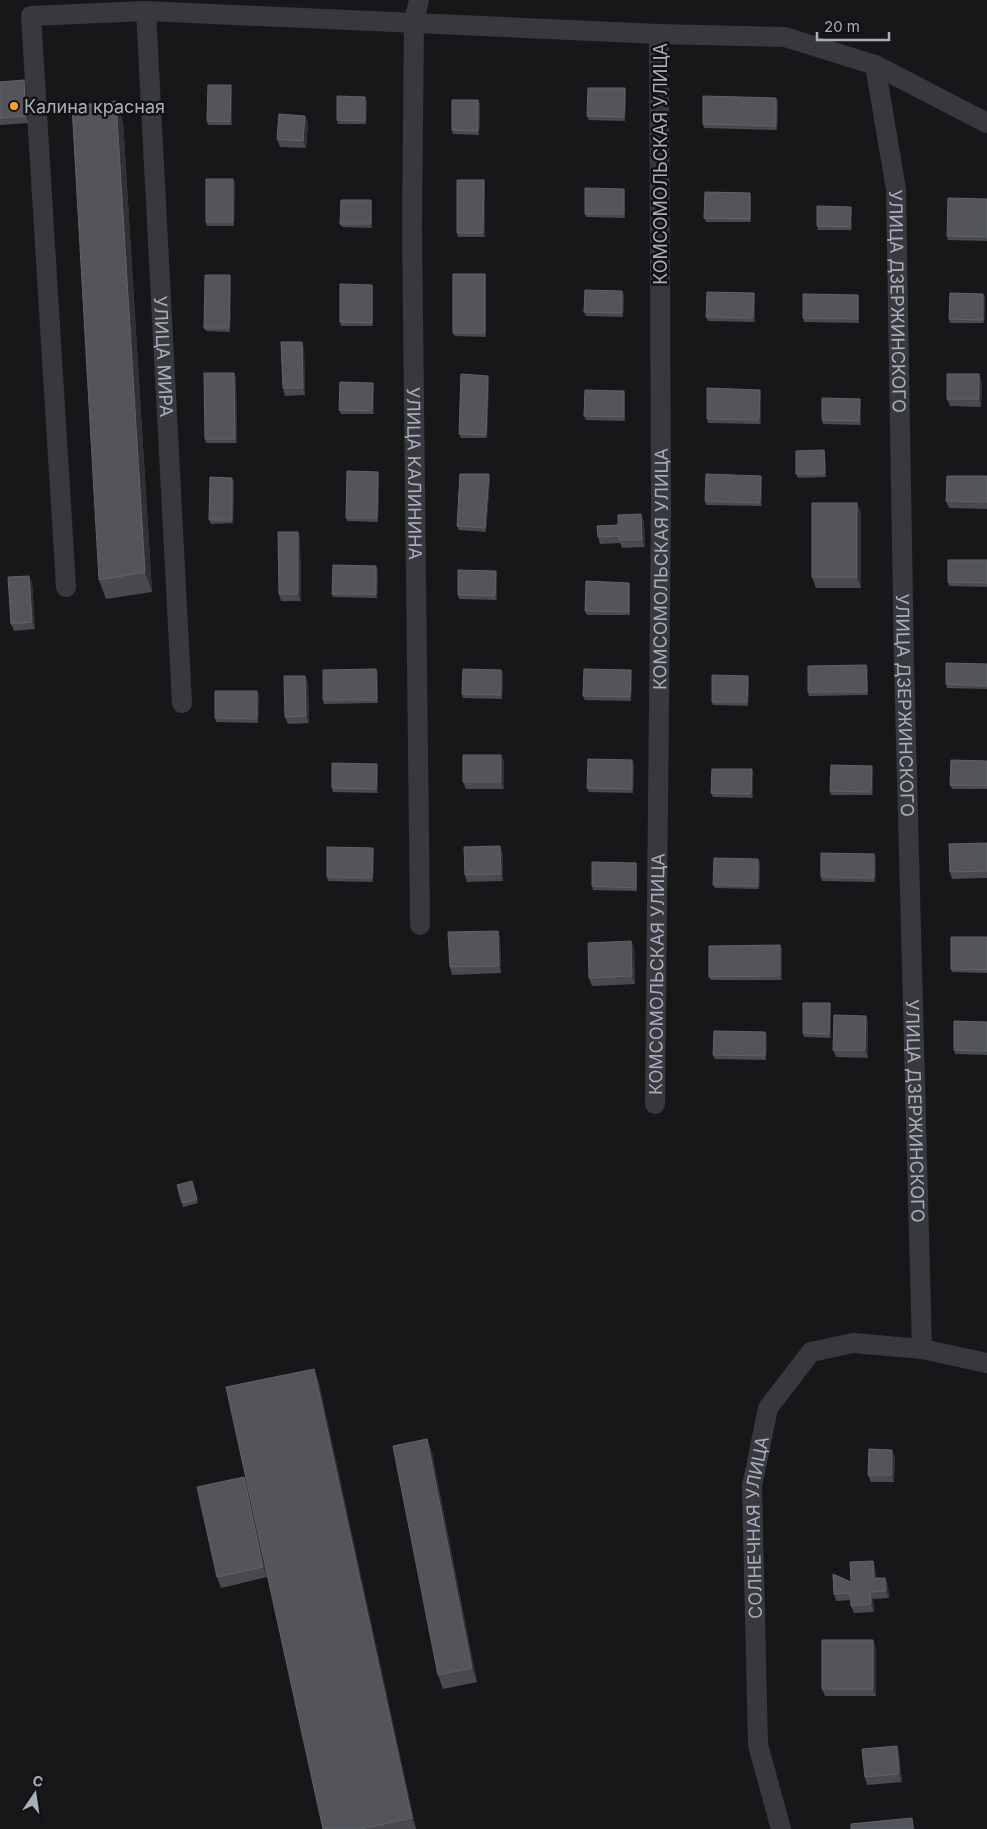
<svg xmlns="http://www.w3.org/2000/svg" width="987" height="1829" viewBox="0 0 987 1829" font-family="Inter,sans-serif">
<rect width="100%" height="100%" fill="#171719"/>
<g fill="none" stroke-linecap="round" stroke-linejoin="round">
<!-- minor -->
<g stroke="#38393f" stroke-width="20">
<path id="s1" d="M 419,0 L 414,22 L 412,227 L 420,925"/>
<path id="s2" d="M 146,11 L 182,703"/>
<path id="s3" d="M 875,65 L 896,189 L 904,664 L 922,1349"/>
<path d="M 66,587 L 31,16 L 146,11 L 659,34 L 785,37 L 875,65 L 987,123"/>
<path id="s4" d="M 655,1104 L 661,505 L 659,34"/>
<path id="s5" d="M 781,1829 L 758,1745 L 752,1486 L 768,1408 L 811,1352 L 853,1343 L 922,1349 L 987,1363"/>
</g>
</g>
<!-- wall -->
<path fill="#484a4f" d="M 24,80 L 27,87 L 29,123 L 0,125 L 0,82 Z
M 625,88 L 626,92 L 625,121 L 589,120 L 587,116 Z
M 232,89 L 232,125 L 208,125 L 207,121 Z
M 367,100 L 366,124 L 338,124 L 337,120 Z
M 478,100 L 480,104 L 479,135 L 453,134 L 452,130 Z
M 778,101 L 777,130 L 704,128 L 703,124 Z
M 305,116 L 308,123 L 306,148 L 280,147 L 277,139 Z
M 123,121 L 152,592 L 106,599 L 99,580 Z
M 233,179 L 235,183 L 234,226 L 207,226 L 206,222 Z
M 484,180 L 485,184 L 485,237 L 458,237 L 457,233 Z
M 625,193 L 625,218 L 586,217 L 585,214 Z
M 751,196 L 751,222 L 706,222 L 704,218 Z
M 987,199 L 987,241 L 948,240 L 947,236 Z
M 372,204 L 372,228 L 342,227 L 340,224 Z
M 851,207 L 852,210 L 852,230 L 818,230 L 817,226 Z
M 485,274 L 486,278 L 486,337 L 455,336 L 453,333 Z
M 231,279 L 230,332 L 206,331 L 204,328 Z
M 372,285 L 373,288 L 373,326 L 341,326 L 340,322 Z
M 622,291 L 624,295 L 623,317 L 586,316 L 584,312 Z
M 754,293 L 755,297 L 755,322 L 708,321 L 706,317 Z
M 983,294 L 985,298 L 984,323 L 950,323 L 949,319 Z
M 859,299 L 859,323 L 804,322 L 803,318 Z
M 302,342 L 304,349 L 305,395 L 285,396 L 283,388 Z
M 236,377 L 237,443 L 206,443 L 205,439 Z
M 489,380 L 487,438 L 461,438 L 459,434 Z
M 982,382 L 981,407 L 950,406 L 947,399 Z
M 374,387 L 374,414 L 341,414 L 339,410 Z
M 760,390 L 761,393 L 761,424 L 708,423 L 707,419 Z
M 625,395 L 625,421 L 586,420 L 584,416 Z
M 860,399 L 861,403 L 861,425 L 823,424 L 822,420 Z
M 824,450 L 825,454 L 826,477 L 798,478 L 796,474 Z
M 379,476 L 378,522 L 347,521 L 346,518 Z
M 761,476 L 762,479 L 762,506 L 706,505 L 705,501 Z
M 987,476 L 987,509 L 949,508 L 946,501 Z
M 490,478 L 486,532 L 459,530 L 457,526 Z
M 234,481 L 233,523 L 211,524 L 209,520 Z
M 857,503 L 861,513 L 861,588 L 816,588 L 812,577 Z
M 641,514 L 644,522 L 645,547 L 622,548 L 620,543 L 600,544 L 598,537 L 618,525 Z
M 298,532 L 300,539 L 301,601 L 281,601 L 279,594 Z
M 987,560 L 987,587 L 949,586 L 948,582 Z
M 378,570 L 377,598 L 333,597 L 332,594 Z
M 497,574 L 497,600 L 459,599 L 458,595 Z
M 29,576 L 32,583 L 35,629 L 14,631 L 11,624 Z
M 629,583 L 630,586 L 630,615 L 587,615 L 585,611 Z
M 987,664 L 987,689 L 947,688 L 946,684 Z
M 866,665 L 868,669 L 868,695 L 809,696 L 808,692 Z
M 501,670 L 503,673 L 502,699 L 463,698 L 462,694 Z
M 378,672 L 378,703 L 324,704 L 323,700 Z
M 632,674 L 631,701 L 585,700 L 583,696 Z
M 305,676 L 308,683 L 309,723 L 288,724 L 285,717 Z
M 749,680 L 748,706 L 713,705 L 712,702 Z
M 259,695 L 258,723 L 216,722 L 215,718 Z
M 501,755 L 504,763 L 504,789 L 466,789 L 463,782 Z
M 632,760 L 634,764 L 633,793 L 589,792 L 587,788 Z
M 987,761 L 987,789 L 952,789 L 950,785 Z
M 872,766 L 873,770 L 873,795 L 831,795 L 830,791 Z
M 378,768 L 378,793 L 333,792 L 332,788 Z
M 753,773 L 753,798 L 713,797 L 711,793 Z
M 987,843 L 987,878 L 952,879 L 950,872 Z
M 374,851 L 373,882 L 328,881 L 327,877 Z
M 503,854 L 503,881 L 467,882 L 465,875 Z
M 876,858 L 875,882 L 822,881 L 821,877 Z
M 758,859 L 760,863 L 759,889 L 715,888 L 713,885 Z
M 636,863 L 637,866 L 637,891 L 593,890 L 592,886 Z
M 498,931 L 500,938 L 501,973 L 452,975 L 450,967 Z
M 987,937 L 987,973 L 952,972 L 951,969 Z
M 631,941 L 634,948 L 635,984 L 592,986 L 589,978 Z
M 780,945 L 782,949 L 782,980 L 711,980 L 709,977 Z
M 830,1003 L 831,1007 L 831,1038 L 804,1037 L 803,1033 Z
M 866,1016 L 868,1024 L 868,1058 L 836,1057 L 833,1050 Z
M 987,1022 L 987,1055 L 955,1054 L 954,1050 Z
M 765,1032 L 767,1036 L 766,1060 L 715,1059 L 713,1055 Z
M 192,1181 L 198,1203 L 183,1207 L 182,1203 Z
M 314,1369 L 319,1383 L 416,1829 L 323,1829 Z
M 427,1439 L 432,1453 L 477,1682 L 443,1689 L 438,1675 Z
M 895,1457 L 894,1482 L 871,1482 L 868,1475 Z
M 244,1477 L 248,1488 L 267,1577 L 221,1588 L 217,1577 Z
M 873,1561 L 875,1568 L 876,1578 L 885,1578 L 888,1585 L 889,1598 L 873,1599 L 874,1612 L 854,1613 L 851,1606 L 851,1600 L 836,1601 L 834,1594 L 851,1582 Z
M 876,1648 L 876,1696 L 825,1696 L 822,1689 Z
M 899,1753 L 902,1782 L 867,1785 L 865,1777 Z"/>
<!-- shaded-wall -->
<path fill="#303135" d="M 24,80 L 27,87 L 29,123 L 26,116 Z
M 231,85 L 232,89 L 232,125 L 230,122 Z
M 625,88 L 626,92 L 625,121 L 624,117 Z
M 365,97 L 367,100 L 366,124 L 365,121 Z
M 776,98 L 778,101 L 777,130 L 776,126 Z
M 478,100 L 480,104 L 479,135 L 478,131 Z
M 116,101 L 123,121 L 152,592 L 145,572 Z
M 305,116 L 308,123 L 306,148 L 303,141 Z
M 233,179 L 235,183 L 234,226 L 233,222 Z
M 484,180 L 485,184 L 485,237 L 483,233 Z
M 624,189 L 625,193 L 625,218 L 624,214 Z
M 750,193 L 751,196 L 751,222 L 750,219 Z
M 371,200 L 372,204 L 372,228 L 371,224 Z
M 851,207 L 852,210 L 852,230 L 850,227 Z
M 485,274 L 486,278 L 486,337 L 485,333 Z
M 230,275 L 231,279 L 230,332 L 229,328 Z
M 372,285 L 373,288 L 373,326 L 372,323 Z
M 622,291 L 624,295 L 623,317 L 622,313 Z
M 754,293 L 755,297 L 755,322 L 753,318 Z
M 983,294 L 985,298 L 984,323 L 983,320 Z
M 858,295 L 859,299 L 859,323 L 858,319 Z
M 302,342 L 304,349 L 305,395 L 303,388 Z
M 234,373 L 236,377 L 237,443 L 235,439 Z
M 979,374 L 982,382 L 981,407 L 979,399 Z
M 488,376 L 489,380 L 487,438 L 486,435 Z
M 373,383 L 374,387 L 374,414 L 372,411 Z
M 760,390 L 761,393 L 761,424 L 759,420 Z
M 624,391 L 625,395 L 625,421 L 624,417 Z
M 860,399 L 861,403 L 861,425 L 859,421 Z
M 824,450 L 825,454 L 826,477 L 825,474 Z
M 378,472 L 379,476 L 378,522 L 377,518 Z
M 489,474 L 490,478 L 486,532 L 485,528 Z
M 761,476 L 762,479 L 762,506 L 760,503 Z
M 232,478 L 234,481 L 233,523 L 232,520 Z
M 857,503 L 861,513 L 861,588 L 857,577 Z
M 641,514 L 644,522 L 645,547 L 642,540 Z
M 298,532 L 300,539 L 301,601 L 298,594 Z
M 376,566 L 378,570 L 377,598 L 376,594 Z
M 496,571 L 497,574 L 497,600 L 495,596 Z
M 29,576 L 32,583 L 35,629 L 32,622 Z
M 629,583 L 630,586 L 630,615 L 629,612 Z
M 866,665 L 868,669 L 868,695 L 867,692 Z
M 376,669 L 378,672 L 378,703 L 377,700 Z
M 501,670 L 503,673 L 502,699 L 501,695 Z
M 631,670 L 632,674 L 631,701 L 630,697 Z
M 305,676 L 308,683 L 309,723 L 306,716 Z
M 748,676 L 749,680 L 748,706 L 747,702 Z
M 257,691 L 259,695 L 258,723 L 257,719 Z
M 501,755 L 504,763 L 504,789 L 501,782 Z
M 632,760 L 634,764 L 633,793 L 632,789 Z
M 377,764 L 378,768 L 378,793 L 376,789 Z
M 872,766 L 873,770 L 873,795 L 871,792 Z
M 752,769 L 753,773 L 753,798 L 751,794 Z
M 500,846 L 503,854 L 503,881 L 501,874 Z
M 373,848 L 374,851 L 373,882 L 372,878 Z
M 874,854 L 876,858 L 875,882 L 874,878 Z
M 758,859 L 760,863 L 759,889 L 758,886 Z
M 636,863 L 637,866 L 637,891 L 636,888 Z
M 498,931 L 500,938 L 501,973 L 499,966 Z
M 631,941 L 634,948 L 635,984 L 632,976 Z
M 780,945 L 782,949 L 782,980 L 780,976 Z
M 830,1003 L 831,1007 L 831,1038 L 829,1034 Z
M 866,1016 L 868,1024 L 868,1058 L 865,1050 Z
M 765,1032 L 767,1036 L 766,1060 L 765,1056 Z
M 314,1369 L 319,1383 L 416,1829 L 412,1818 Z
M 427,1439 L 432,1453 L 477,1682 L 472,1668 Z
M 892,1450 L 895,1457 L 894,1482 L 892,1475 Z
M 244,1477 L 248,1488 L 267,1577 L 263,1567 Z
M 873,1561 L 875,1568 L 877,1586 L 874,1578 Z
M 885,1578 L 888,1585 L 889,1598 L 886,1591 Z
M 871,1592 L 873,1599 L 874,1612 L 871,1604 Z
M 873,1640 L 876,1648 L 876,1696 L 873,1689 Z
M 897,1746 L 899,1753 L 902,1782 L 899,1774 Z
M 912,1818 L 914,1825 L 915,1829 L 913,1829 Z"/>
<!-- building -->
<path fill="#53555b" stroke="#60636a" d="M 24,80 L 26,116 L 0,118 L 0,82 Z
M 208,85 L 231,85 L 230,122 L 207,121 Z
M 588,88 L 625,88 L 624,117 L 587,116 Z
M 337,96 L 365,97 L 365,121 L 337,120 Z
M 703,96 L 776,98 L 776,126 L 703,124 Z
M 452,100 L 478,100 L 478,131 L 452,130 Z
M 116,101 L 145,572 L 99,580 L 72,106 Z
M 279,114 L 305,116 L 303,141 L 277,139 Z
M 206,179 L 233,179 L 233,222 L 206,222 Z
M 457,180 L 484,180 L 483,233 L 457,233 Z
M 585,188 L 624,189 L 624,214 L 585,214 Z
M 705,192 L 750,193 L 750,219 L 704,218 Z
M 948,198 L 987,199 L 987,237 L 947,236 Z
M 341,200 L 371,200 L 371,224 L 340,224 Z
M 817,206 L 851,207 L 850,227 L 817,226 Z
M 453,274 L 485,274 L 485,333 L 453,333 Z
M 205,275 L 230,275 L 229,328 L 204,328 Z
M 340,284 L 372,285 L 372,323 L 340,322 Z
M 585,290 L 622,291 L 622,313 L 584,312 Z
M 707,292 L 754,293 L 753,318 L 706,317 Z
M 950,293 L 983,294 L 983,320 L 949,319 Z
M 803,294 L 858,295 L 858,319 L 803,318 Z
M 281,342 L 302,342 L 303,388 L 283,388 Z
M 204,373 L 234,373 L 235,439 L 205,439 Z
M 461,374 L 488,376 L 486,435 L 459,434 Z
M 947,374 L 979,374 L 979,399 L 947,399 Z
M 340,382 L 373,383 L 372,411 L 339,410 Z
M 707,388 L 760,390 L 759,420 L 707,419 Z
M 585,390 L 624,391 L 624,417 L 584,416 Z
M 822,398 L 860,399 L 859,421 L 822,420 Z
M 824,450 L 825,474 L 796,474 L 796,451 Z
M 347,471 L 378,472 L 377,518 L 346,518 Z
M 460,474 L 489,474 L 485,528 L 457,526 Z
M 706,474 L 761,476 L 760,503 L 705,501 Z
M 947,476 L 987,476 L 987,502 L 946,501 Z
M 210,477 L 232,478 L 232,520 L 209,520 Z
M 812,503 L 857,503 L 857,577 L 812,577 Z
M 641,514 L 642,540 L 619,540 L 620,536 L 598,537 L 597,526 L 618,525 L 618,515 Z
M 278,532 L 298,532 L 298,594 L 279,594 Z
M 948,560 L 987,560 L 987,583 L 948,582 Z
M 333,565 L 376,566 L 376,594 L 332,594 Z
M 458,570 L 496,571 L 495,596 L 458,595 Z
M 29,576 L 32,622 L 11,624 L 8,577 Z
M 586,581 L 629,583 L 629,612 L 585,611 Z
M 946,663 L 987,664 L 987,686 L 946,684 Z
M 866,665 L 867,692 L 808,692 L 808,666 Z
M 376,669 L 377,700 L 323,700 L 323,670 Z
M 463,669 L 501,670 L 501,695 L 462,694 Z
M 584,669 L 631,670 L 630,697 L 583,696 Z
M 712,675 L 748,676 L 747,702 L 712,702 Z
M 284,676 L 305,676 L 306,716 L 285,717 Z
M 215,691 L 257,691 L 257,719 L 215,718 Z
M 463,755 L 501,755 L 501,782 L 463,782 Z
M 588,759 L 632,760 L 632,789 L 587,788 Z
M 951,760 L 987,761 L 987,786 L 950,785 Z
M 332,763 L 377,764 L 376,789 L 332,788 Z
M 831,765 L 872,766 L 871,792 L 830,791 Z
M 712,769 L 752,769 L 751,794 L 711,793 Z
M 987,843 L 987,871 L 950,872 L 949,844 Z
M 500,846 L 501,874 L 465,875 L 464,847 Z
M 327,847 L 373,848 L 372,878 L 327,877 Z
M 821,853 L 874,854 L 874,878 L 821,877 Z
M 714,858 L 758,859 L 758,886 L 713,885 Z
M 592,862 L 636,863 L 636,888 L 592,886 Z
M 498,931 L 499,966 L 450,967 L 448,932 Z
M 951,937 L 987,937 L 987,970 L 951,969 Z
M 631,941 L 632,976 L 589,978 L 588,943 Z
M 780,945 L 780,976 L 709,977 L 709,946 Z
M 803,1003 L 830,1003 L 829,1034 L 803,1033 Z
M 834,1015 L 866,1016 L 865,1050 L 833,1050 Z
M 954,1021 L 987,1022 L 987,1051 L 954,1050 Z
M 714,1031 L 765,1032 L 765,1056 L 713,1055 Z
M 192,1181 L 197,1199 L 182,1203 L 177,1185 Z
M 314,1369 L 412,1818 L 361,1829 L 323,1829 L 226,1387 Z
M 427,1439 L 472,1668 L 438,1675 L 393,1446 Z
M 869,1449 L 892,1450 L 892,1475 L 868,1475 Z
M 244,1477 L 263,1567 L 217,1577 L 197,1487 Z
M 873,1561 L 874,1578 L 885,1578 L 886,1591 L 871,1592 L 871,1604 L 851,1606 L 850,1593 L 834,1594 L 833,1574 L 851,1582 L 850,1562 Z
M 822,1640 L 873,1640 L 873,1689 L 822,1689 Z
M 897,1746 L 899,1774 L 865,1777 L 862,1749 Z
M 912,1818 L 913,1829 L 851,1829 L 851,1824 Z"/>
<!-- markers -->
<circle fill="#ffa229" stroke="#121214" stroke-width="2" cx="14" cy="106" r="5"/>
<g text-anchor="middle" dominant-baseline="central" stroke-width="5" stroke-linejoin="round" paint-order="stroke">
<!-- poi labels -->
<g font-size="18" fill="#a8afba" stroke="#121214" text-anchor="start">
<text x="24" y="106">Калина красная</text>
</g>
<!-- street labels -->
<g font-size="18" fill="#a8afba" stroke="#121214">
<text transform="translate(660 164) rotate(-90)">КОМСОМОЛЬСКАЯ УЛИЦА</text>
<text stroke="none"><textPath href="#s3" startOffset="238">УЛИЦА ДЗЕРЖИНСКОГО</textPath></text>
<text stroke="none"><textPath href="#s2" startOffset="346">УЛИЦА МИРА</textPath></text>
<text stroke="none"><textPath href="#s1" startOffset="474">УЛИЦА КАЛИНИНА</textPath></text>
<text stroke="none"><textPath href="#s4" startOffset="535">КОМСОМОЛЬСКАЯ УЛИЦА</textPath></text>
<text stroke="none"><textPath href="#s3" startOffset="642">УЛИЦА ДЗЕРЖИНСКОГО</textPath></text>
<text stroke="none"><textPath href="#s4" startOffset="130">КОМСОМОЛЬСКАЯ УЛИЦА</textPath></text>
<text stroke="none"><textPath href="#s3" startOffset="1048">УЛИЦА ДЗЕРЖИНСКОГО</textPath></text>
<text stroke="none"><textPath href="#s5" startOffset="305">СОЛНЕЧНАЯ УЛИЦА</textPath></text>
</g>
</g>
<!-- north arrow -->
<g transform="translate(35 1794) rotate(13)" stroke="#121214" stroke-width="4" paint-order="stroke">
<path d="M0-4L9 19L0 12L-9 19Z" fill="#a8afba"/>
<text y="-8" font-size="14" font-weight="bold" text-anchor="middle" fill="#a8afba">С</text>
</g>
<!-- scale -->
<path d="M817 32v8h72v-8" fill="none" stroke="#a8afba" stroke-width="2.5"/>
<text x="824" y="32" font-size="15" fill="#a8afba" stroke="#121214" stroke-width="4" paint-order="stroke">20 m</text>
</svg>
